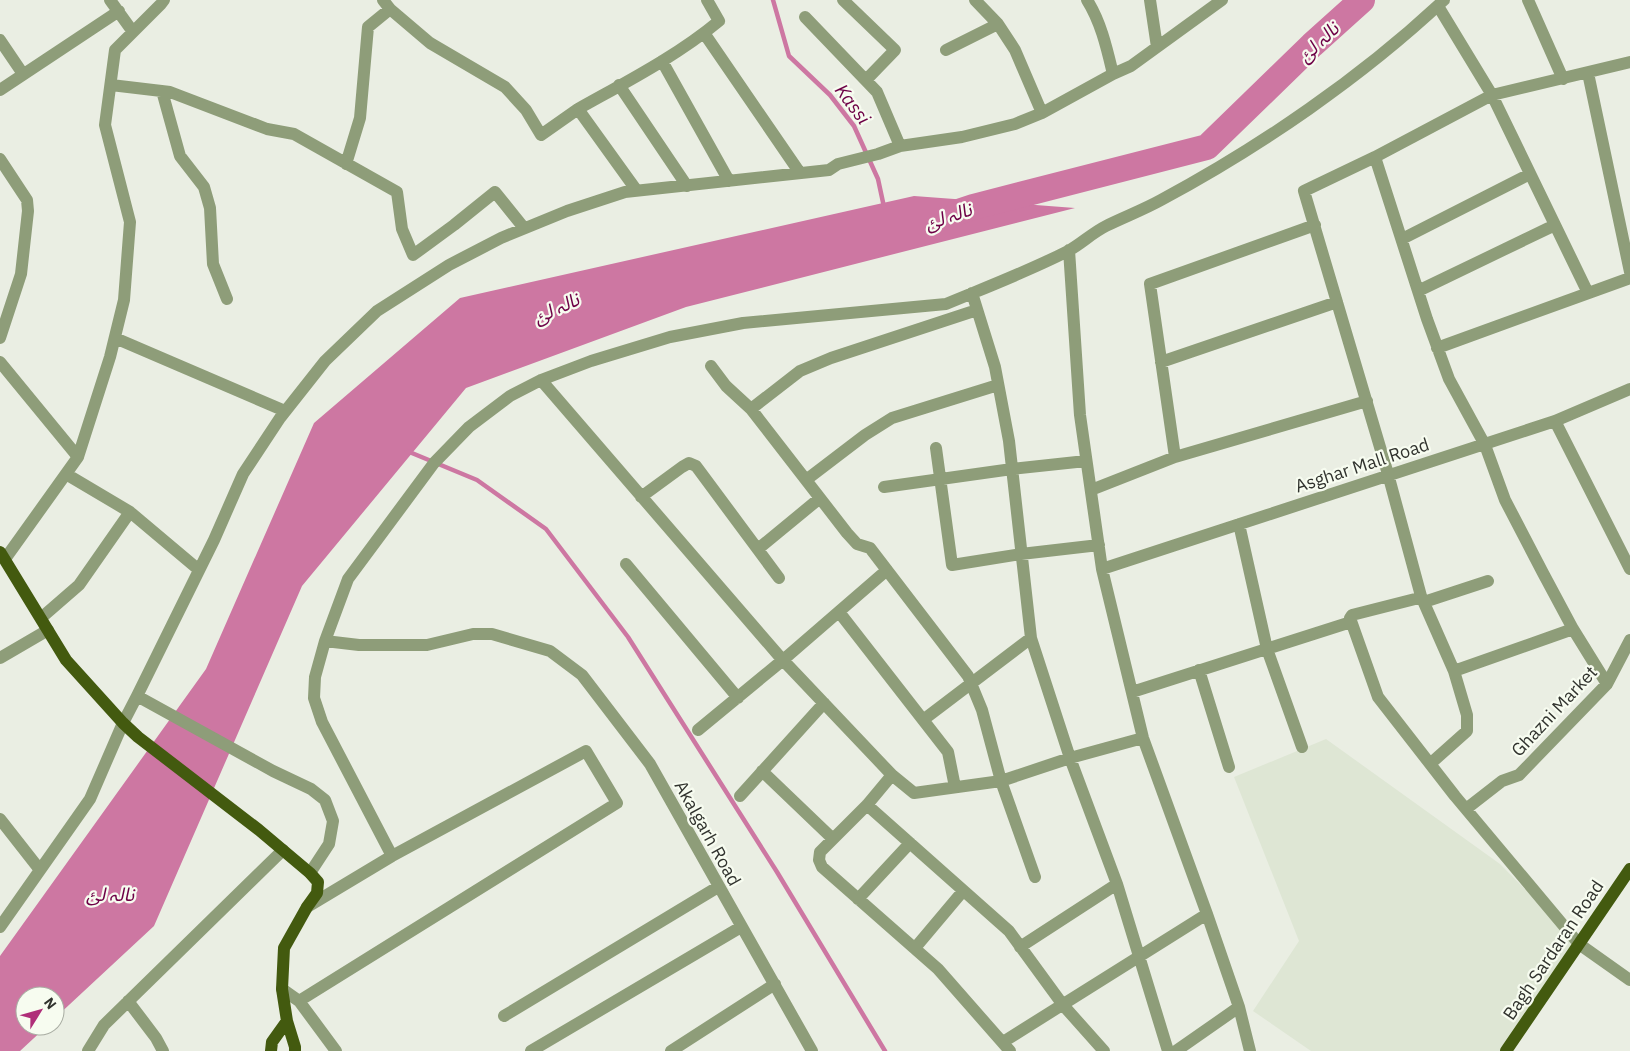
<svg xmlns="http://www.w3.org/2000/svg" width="1630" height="1051" viewBox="0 0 1630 1051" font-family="'IBM Plex Sans','Noto Sans Arabic',sans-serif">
<rect width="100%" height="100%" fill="#eaeee3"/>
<!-- built -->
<path fill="#dee6d4" d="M 1326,739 L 1500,864 L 1579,944 L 1505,1051 L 1311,1051 L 1253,1011 L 1299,941 L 1234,777 Z"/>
<!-- water -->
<path fill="#cd77a2" d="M 914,196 L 1075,208 L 686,307 L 466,388 L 302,586 L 154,926 L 55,1018 L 55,996 L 25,996 L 25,1026 L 47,1026 L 20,1051 L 0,1051 L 0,956 L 206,669 L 314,423 L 460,298 Z"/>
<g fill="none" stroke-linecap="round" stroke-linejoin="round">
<!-- stream -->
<path stroke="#cd77a2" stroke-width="4.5" d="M 773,0 L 789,56 L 830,95 L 854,126 L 878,179 L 884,207
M 407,451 L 477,480 L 546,529 L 628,637 L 777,872 L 885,1051"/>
<!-- river -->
<path stroke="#cd77a2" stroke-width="26" d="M 958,212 L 973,207 L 1207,147 L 1312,45 L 1362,0"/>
<!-- minor -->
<path stroke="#8e9d79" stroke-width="12" d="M 110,0 L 133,32
M 843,0 L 895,50 L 866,80
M 975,0 L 998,24 L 1015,50 L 1042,113
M 1087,0 C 1101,22 1107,49 1113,74
M 1150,0 L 1157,47
M 1528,0 L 1563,79
M 1438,6 L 1492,95 L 1588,293
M 390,9 L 430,43 L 505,87 L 526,110 L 541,135 L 578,109 L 637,191
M 805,17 L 877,92 L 900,146
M 704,33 L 800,173
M 0,40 L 23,74
M 946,50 L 998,24
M 662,61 L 729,181
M 1588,73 L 1630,272
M 111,85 L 170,92 L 267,129 L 294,134 L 397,192 L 402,229 L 413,255 L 454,225 L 495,192 L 524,228
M 619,85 L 687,186
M 0,90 L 119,11
M 162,91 L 180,156 L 204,187 L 210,208 L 213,264 L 227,299
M 578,109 C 626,82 677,56 719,21 L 707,0
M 1375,157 L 1427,319 L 1449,379 L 1485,445 L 1505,500 L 1543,573 L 1573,629 L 1607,684
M 0,159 L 27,200 L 28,211 L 21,274 L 0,338
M 346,164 L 360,118 L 368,27 L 390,9 L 383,0
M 1402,239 L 1530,174
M 1069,250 L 1080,415 L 1102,569 L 1143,738 L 1207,914 L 1239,1007 L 1250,1051
M 1418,291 L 1555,225
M 972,293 L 995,367 L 1009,441 L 1031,638 L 1070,758 L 1117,884 L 1168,1051
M 115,338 L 285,411
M 1437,348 L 1630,278
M 0,362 L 78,457 L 5,559
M 1161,362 L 1337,302
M 711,366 L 726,386 L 751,409 L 847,533 L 857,544 L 870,548 L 968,676 L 982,710 L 1001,781 L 1035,877
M 541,380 L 780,657 L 892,775 L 914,793 L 1001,781 L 1070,758 L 1143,738
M 751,409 L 800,371 L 831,358 L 977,310
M 1555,421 L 1630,569
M 936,448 L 952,565 L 1021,554 L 1099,545
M 78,457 L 110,357 L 124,300 L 130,222 L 105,125 L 115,50 L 161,4 L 164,0
M 1175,457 L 1150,284 L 1315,225
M 66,474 L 130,512 L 199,570
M 806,480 L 865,435 L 892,418 L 998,385
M 884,487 L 1012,469 L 1086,461
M 1091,490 L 1175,457 L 1367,401
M 641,497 L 682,467 L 689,463 L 696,466 L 779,578
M 1239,524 L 1267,649 L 1302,747
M 758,549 L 820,498
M 626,564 L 738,698
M 1102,569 L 1555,421 L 1630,389
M 1421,596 L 1419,598 L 1352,615 L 1350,618 L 1378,697 L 1455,796 L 1579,944 L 1630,980
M 1424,602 L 1488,581
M 839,612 L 948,752 L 955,787
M 41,618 L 79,585 L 130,512
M 325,641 L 359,645 L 427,645 L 473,634 L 492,634 L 550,651 L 582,675 L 650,764 L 812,1051
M 0,658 L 48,630
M 1199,670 L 1229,767
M 1454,671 L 1573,629
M 1132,692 L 1351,622
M 137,696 L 273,771 L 311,789 L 325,800 L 333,821 L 329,844 L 310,873
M 923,720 L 1031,638
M 698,730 L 783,660 L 887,570
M 1430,764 L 1467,731 L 1467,715 L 1454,671 L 1421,596 L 1388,474 L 1304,191 L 1375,157 L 1492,95 L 1630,62
M 762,771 L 833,839
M 892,775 L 867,805 L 820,852 L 819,860 L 822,867 L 938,969 L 1010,1051
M 740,796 L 824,703
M 867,805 L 1009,931 L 1063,1005 L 1104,1051
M 1466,809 L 1502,781 L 1519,775 L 1607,684 L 1630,640
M 0,819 L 40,870
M 392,856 L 322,722 L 314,698 L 315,677 L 325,641 L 348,579 L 434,463 L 469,427 L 510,396 L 541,380 L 591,361 L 670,337 L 743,323 L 946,304 C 987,287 1029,271 1068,251 C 1081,244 1092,233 1106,226 C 1124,217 1143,210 1161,200 C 1260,147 1362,77 1444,0
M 858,899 L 910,843
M 0,927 L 90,799 L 123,723 L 137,696 L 214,540 L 243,474 L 280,418 L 325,361 L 377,311 L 449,265 L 501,238 L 567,211 L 625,192 L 829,170 L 838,164 L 878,154 L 900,146 L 962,137 L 1015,124 L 1042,113 L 1113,74 L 1131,66 L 1222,0
M 1020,947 L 1117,884
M 915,948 L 963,891
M 282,989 L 299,1001 L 336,1051
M 128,1001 L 156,1038 L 163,1051
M 299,1001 L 617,803 L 586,751 L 392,856 L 307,907
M 504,1016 L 718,887
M 1003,1042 L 1207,914
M 88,1051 L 104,1025 L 283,850
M 531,1051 L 741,927
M 671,1051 L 775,984
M 1176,1051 L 1239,1007"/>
<!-- major -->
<path stroke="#435a0f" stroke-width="12" d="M 0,552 L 66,660 L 123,723 L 138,737 L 259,830 L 310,873 L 318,882 L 317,893 L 307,907 L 284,948 L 282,989 L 287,1021 L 295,1047 L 295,1051
M 271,1051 L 272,1042 L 287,1021
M 1506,1051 L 1630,869"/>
</g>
<g text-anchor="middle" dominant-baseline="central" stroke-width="4.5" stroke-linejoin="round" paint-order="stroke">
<!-- street labels -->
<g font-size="18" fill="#31332e" stroke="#f7fcf0">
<text transform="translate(1362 465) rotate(-18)">Asghar Mall Road</text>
<text transform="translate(1554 711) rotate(-47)">Ghazni Market</text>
<text transform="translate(708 833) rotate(61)">Akalgarh Road</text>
<text transform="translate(1553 950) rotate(-56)">Bagh Sardaran Road</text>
</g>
<!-- water labels -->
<g font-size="19" font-style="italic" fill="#6d0046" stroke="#f7fcf0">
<text transform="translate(1318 42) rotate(-44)">نالہ لئ</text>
<text transform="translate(853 104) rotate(53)">Kassi</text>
<text transform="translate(948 216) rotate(-19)">نالہ لئ</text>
<text transform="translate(556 308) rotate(-25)">نالہ لئ</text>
<text x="110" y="894">نالہ لئ</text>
</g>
</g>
<!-- north arrow -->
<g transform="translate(40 1011) rotate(53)"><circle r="24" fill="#f7fcf0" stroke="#a8aca2"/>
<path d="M0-4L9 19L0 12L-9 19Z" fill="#af2e79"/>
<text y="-8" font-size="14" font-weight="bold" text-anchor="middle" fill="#31332e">N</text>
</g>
</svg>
